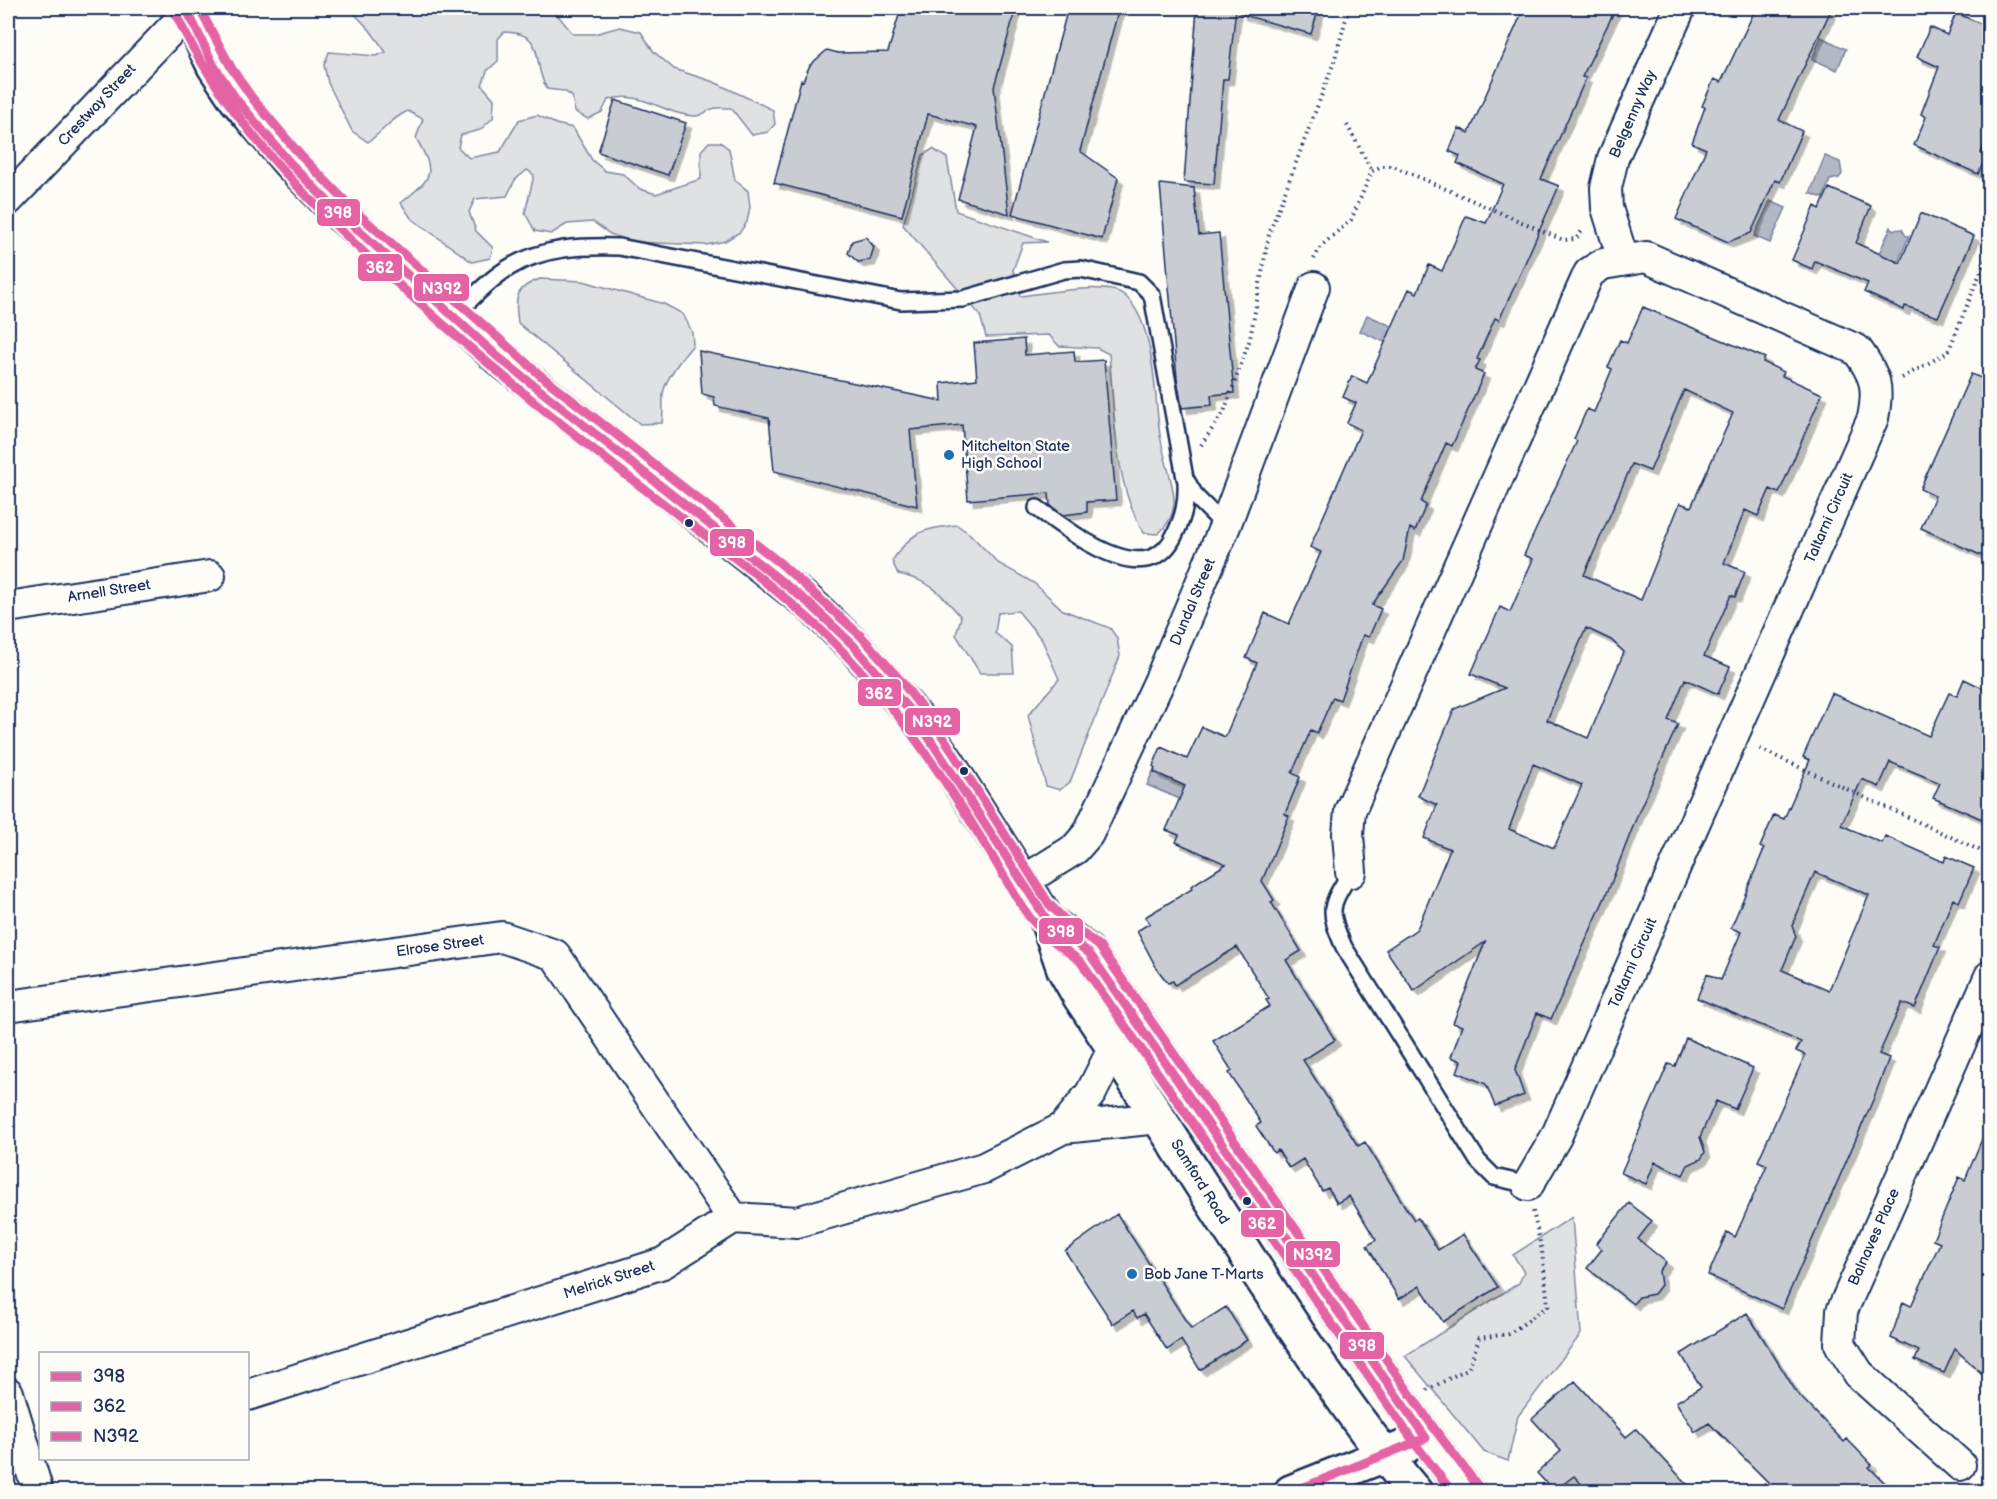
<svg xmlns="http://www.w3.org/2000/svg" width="1997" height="1499" viewBox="0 0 1997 1499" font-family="'Balsamiq Sans',sans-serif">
<defs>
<filter id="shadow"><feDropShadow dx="5.5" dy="5.5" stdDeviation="0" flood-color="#0004"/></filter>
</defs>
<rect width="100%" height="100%" fill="#fdfcf7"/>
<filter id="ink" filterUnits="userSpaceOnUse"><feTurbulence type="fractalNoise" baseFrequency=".0167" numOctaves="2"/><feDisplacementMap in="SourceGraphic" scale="12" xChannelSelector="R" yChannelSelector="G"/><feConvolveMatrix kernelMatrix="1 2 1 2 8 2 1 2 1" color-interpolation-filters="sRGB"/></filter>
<g filter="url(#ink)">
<!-- green -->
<path fill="#e0e1e3" stroke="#7e88a0" stroke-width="1.5" d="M 349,8 L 552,8 L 573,34 L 594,34 L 620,27 L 641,32 L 653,51 L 674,69 L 714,82 L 773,110 L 775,124 L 768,132 L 752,135 L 731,108 C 725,108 717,107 712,109 C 706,111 702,116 695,116 C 664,115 640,89 608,100 L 602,112 L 588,119 L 575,112 L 572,96 L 564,91 L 547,89 C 530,61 549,33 504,32 L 498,39 L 498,61 L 487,71 L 482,85 L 494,99 L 493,118 L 480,130 L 461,135 L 458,147 L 469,158 L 500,152 L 519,120 L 537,115 L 556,124 L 573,128 L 592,160 L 605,171 L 623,174 L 640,189 L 656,194 L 701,179 L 701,151 L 709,142 L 720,142 L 729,149 L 735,180 L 748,191 L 750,207 L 747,222 L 740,232 L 725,241 L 706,245 L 633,242 L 610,234 L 593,222 L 567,224 L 551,234 L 535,231 L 525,213 L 534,175 L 527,170 L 515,180 L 507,196 L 475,199 L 469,212 L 476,231 L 493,248 L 490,258 L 472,262 L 411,218 L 401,203 C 431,178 438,176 416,138 L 423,119 L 408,111 C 391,118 383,132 368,142 L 352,131 L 328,83 L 324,65 L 329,52 L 376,56 L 386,52 L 369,29 Z
M 933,149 L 947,158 L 956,211 L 1047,242 L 1023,243 L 1013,270 L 1020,296 C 1042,294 1107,281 1124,295 C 1156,322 1154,396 1160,435 C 1163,456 1172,477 1174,498 C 1175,513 1169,524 1158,534 L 1144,533 C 1113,484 1115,411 1109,354 L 1097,348 L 1059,346 L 1049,335 L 986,337 L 980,315 L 903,225 L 923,155 Z
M 540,279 L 583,281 L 664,304 L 683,314 L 692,332 L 693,345 C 683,356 665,379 663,394 C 662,404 664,413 662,423 L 640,424 L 518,323 C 515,298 514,288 540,279 Z
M 957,525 L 970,534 L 998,563 L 1034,583 L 1063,610 L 1110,628 L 1117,638 L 1120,656 L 1070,782 L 1060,790 L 1046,786 L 1028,715 L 1059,679 L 1042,640 L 1018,611 L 998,613 L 995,633 L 1012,647 L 1014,673 L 980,673 L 956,635 L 961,617 C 940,592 931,581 898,574 L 892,561 C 913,530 921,530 957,525 Z
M 1572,1217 L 1581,1334 L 1518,1416 L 1508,1461 L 1484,1452 L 1405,1356 L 1519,1283 L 1524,1272 L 1513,1255 Z"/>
<!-- water -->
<path fill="#b3b8c5" stroke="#76819c" stroke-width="1.5" d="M 1821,37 L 1846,49 L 1837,70 L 1812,59 Z
M 1825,156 L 1840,162 L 1842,174 L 1839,178 L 1830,180 L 1823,198 L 1810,193 Z
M 1770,201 L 1786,208 L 1770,243 L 1754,236 Z
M 1891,227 L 1894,230 L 1902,229 L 1906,236 L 1909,236 L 1895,269 L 1876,260 Z
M 1367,315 L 1396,328 L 1389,344 L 1360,331 Z
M 1154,769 L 1188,784 L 1182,800 L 1147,785 Z"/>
<!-- building -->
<path fill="#c9ccd3" stroke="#1b2f5e" stroke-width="1.5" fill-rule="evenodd" filter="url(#shadow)" d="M 901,8 L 1016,8 L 994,87 L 1009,214 L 958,199 L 977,127 L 928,114 L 902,216 L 774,183 L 801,80 L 803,81 L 810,65 L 827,50 L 838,53 L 888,52 Z
M 1068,8 L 1119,8 L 1080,151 L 1118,178 L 1102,239 L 1012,214 Z
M 1197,8 L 1236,8 L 1228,79 L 1223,79 L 1214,184 L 1184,182 Z
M 1240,8 L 1319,8 L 1311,34 L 1240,14 Z
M 1524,8 L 1616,8 L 1582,77 L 1586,78 L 1541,179 L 1559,186 L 1517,281 L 1499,320 L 1495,318 L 1477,359 L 1480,360 L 1475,370 L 1484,374 L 1452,446 L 1446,443 L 1421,502 L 1426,505 L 1415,531 L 1410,528 L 1403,561 L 1372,605 L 1381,609 L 1369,637 L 1363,635 L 1340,700 L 1333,697 L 1317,733 L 1311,730 L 1292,773 L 1300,777 L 1285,814 L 1289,816 L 1262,881 L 1274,900 L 1271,902 L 1301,951 L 1286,960 L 1335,1040 L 1303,1060 L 1358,1146 L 1365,1142 L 1404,1205 L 1414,1220 L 1418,1218 L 1438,1250 L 1463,1234 L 1498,1287 L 1443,1322 L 1420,1286 L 1399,1299 L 1367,1246 L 1376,1240 L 1349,1196 L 1337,1203 L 1328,1188 L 1322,1191 L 1303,1159 L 1289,1168 L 1278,1150 L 1274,1153 L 1256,1126 L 1261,1123 L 1229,1073 L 1232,1071 L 1213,1041 L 1270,1006 L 1266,1000 L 1269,999 L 1237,947 L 1175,985 L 1173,981 L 1168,983 L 1157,969 L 1137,931 L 1150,923 L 1145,917 L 1192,889 L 1191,886 L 1226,864 L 1176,842 L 1179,835 L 1166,830 L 1185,786 L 1154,772 L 1155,768 L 1153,766 L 1161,747 L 1187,759 L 1202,727 L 1225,737 L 1257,663 L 1246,658 L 1265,613 L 1289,624 L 1321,552 L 1310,547 L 1361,430 L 1347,423 L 1356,403 L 1343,397 L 1352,376 L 1367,383 L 1409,289 L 1417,293 L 1429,265 L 1442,271 L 1466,216 L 1486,223 L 1503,184 L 1457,163 L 1460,156 L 1449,151 L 1459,128 L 1469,133 Z
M 1756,8 L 1832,8 L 1779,120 L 1802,131 L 1780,182 L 1775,180 L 1751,233 L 1728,242 L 1676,219 L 1706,149 L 1692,143 L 1705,107 L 1702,106 L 1714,79 L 1721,82 Z
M 1956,13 L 1989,27 L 1989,133 L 1981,153 L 1987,155 L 1978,174 L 1914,145 L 1926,117 L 1921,114 L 1939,67 L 1917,57 L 1930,27 L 1947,35 Z
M 615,100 L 686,123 L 668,175 L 598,152 Z
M 1160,184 L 1194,188 L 1199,235 L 1219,233 L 1234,393 L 1211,395 L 1212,405 L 1182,408 L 1177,378 Z
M 1829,188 L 1871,206 L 1856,243 L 1900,263 L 1921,213 L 1974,236 L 1938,317 L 1905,306 L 1904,310 L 1864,292 L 1868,283 L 1815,261 L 1812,269 L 1792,260 L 1815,206 L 1820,209 Z
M 866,237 L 874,247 L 870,260 L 858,262 L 848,253 L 852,241 Z
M 1643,307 L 1765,358 L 1763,362 L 1784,372 L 1782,376 L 1822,394 L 1779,493 L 1770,489 L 1758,516 L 1745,510 L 1724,563 L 1745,572 L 1735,597 L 1731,595 L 1704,656 L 1730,667 L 1718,694 L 1685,679 L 1668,720 L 1678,724 L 1639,811 L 1610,886 L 1551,1019 L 1537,1013 L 1515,1070 L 1524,1095 L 1495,1106 L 1486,1084 L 1457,1072 L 1461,1061 L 1451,1057 L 1462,1026 L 1453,1023 L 1485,942 L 1414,991 L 1386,950 L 1417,929 L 1450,849 L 1424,838 L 1437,805 L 1418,796 L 1454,709 L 1505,688 L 1471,674 L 1500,607 L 1510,612 L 1533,559 L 1524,555 L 1577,441 L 1574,439 L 1587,409 L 1594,412 L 1612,369 L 1608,367 L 1620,340 L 1627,343 ZM 1684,390 L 1733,413 L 1691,507 L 1680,503 L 1641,600 L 1584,575 L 1632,464 L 1650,471 ZM 1586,628 L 1611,640 L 1624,652 L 1588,738 L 1547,720 ZM 1533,764 L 1582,785 L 1554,848 L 1509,829 Z
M 1024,339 L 1025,355 L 1074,351 L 1075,362 L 1104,360 L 1116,500 L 1087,502 L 1087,512 L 1063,515 L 1050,505 L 1049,493 L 968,500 L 962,425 L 910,430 L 917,506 L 774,471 L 769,418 L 715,406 L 714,397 L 702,394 L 699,351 L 942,401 L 941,383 L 977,379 L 974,343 Z
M 1971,374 L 1989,381 L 1989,559 L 1921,528 L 1935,496 L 1920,489 Z
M 1964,679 L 1989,691 L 1989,822 L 1933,798 L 1940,783 L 1890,762 L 1879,787 L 1862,779 L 1841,825 L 1882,843 L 1885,836 L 1944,862 L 1946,856 L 1974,868 L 1959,902 L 1953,899 L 1934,945 L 1940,947 L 1915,1008 L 1902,1003 L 1879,1054 L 1889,1058 L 1873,1100 L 1782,1309 L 1708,1275 L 1727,1232 L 1735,1237 L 1767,1165 L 1758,1161 L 1805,1055 L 1796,1051 L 1801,1042 L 1697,998 L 1707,974 L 1721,980 L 1741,932 L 1731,928 L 1764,849 L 1760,847 L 1774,815 L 1784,819 L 1810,760 L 1803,757 L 1831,693 L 1929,736 L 1949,693 L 1957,696 ZM 1815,872 L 1869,895 L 1829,990 L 1782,970 L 1796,936 L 1792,926 Z
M 1686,1038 L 1753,1068 L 1735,1109 L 1716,1101 L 1700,1137 L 1705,1152 L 1701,1159 L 1688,1165 L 1683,1175 L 1655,1162 L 1646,1184 L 1621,1173 L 1668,1064 L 1675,1066 Z
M 1989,1122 L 1989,1380 L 1955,1349 L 1944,1373 L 1915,1360 L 1919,1351 L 1891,1338 L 1903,1302 L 1911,1306 L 1940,1243 L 1933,1240 L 1959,1177 L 1965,1180 Z
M 1629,1203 L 1652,1221 L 1638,1239 L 1666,1262 L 1659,1271 L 1661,1285 L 1654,1294 L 1639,1297 L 1633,1304 L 1587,1268 L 1602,1249 L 1596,1244 Z
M 1117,1214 L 1191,1329 L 1226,1307 L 1247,1340 L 1200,1370 L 1181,1340 L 1167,1350 L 1144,1314 L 1137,1318 L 1133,1311 L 1113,1324 L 1065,1251 Z
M 1747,1313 L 1797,1393 L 1844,1442 L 1847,1439 L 1872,1465 L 1869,1467 L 1893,1491 L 1777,1491 L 1709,1423 L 1695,1432 L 1676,1402 L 1701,1387 L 1681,1354 Z
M 1575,1381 L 1626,1437 L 1636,1429 L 1693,1491 L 1588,1491 L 1574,1476 L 1554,1491 L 1537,1473 L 1561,1451 L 1532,1419 Z"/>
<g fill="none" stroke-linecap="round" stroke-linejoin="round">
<!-- service casing -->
<g stroke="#1b2f5e" stroke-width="20">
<path id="service" d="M 453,316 C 471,300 489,279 510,267 C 544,247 581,246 619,247 L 901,301 L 963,299 L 1064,270 L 1081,269 L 1139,282 L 1152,295 L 1185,478 L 1196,497 L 1225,526
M 1037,508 C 1071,532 1148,595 1175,534 C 1184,516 1187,501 1186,481
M 1351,872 C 1330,906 1327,909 1344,947 L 1478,1161 L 1494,1177 L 1528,1185"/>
</g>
<!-- minor casing -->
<g stroke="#1b2f5e" stroke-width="34">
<path id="minor" d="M 8,200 L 188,12
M 1623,259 L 1607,208 L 1606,188 L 1613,158 L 1680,8
M 8,607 L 210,576
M 1351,872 L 1348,834 L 1350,811 L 1589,273 L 1603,264 L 1646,257 L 1857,350 C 1876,376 1879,387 1873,418 L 1556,1137 L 1528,1185
M 1022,882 L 1075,849 L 1088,834 L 1159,682 L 1225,526 L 1314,287
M 8,1006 L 502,937 L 555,955 L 733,1218
M 1063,1128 L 1159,1118
M 8,1393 L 38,1492
M 248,1395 L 663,1263 L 733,1218 L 797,1222 L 984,1168 L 1063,1128 L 1091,1093 L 1114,1047
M 1960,1465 L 1859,1374 L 1840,1344 L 1842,1311 L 1990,976"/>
</g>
<!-- primary casing -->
<g stroke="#1b2f5e" stroke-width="38">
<path id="primary" d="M 186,8 L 214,66 L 236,99 L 289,162 L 336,210 L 498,357 L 810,604 L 853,645 L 917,719 L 947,762 L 1047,920 L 1064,969 L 1080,997 C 1144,1093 1205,1192 1268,1288 C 1314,1358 1360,1428 1415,1492
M 1047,920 L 1089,953 L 1426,1438 L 1467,1492
M 1291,1492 L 1405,1447"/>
</g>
<!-- path -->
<path stroke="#1b2f5e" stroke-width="4" stroke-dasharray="1.5 4.5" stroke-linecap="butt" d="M 1347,125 L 1372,171
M 1314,259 L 1321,246 L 1351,220 L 1372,171 L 1382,166 L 1393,166 L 1563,240 L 1576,239 L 1583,229
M 1902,378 L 1948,352 L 1990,249
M 1201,445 L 1224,412 L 1250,339 L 1269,234 L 1334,62 L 1349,8
M 1760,749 L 1990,855
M 1427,1390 L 1469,1368 L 1479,1338 L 1509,1334 L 1548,1306 L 1542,1251 L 1533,1211"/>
<!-- service -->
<use href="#service" stroke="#fdfcf7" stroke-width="15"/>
<!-- minor -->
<use href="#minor" stroke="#fdfcf7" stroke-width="30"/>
<!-- primary -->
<use href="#primary" stroke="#fdfcf7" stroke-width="33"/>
<!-- bus-1 casing -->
<g stroke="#fdfcf7" stroke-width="14">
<path id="bus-1" d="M 186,8 L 214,66 L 236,99 L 289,162 L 336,210 L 498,357 L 810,604 L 853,645 L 917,719 L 1047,920 L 1089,953 L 1426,1438 L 1292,1492"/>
</g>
<!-- bus-2 casing -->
<g stroke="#fdfcf7" stroke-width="14">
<path id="bus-2" d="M 175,13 C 223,113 295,188 375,263 C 454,336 536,405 621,471 C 687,523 757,571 819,628 C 885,690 937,766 984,843 C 1000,868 1013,894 1030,918 L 1049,938 L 1080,961 L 1416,1445 L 1452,1492"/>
</g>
<!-- bus-3 casing -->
<g stroke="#fdfcf7" stroke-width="14">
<path id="bus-3" d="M 199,8 L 232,69 L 253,99 L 301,156 L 354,210 L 540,375 L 780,563 L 861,636 L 901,681 L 938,729 L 1049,904 L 1065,920 L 1099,946 L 1436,1431 L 1477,1485"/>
</g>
<!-- bus-1 -->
<use href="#bus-1" stroke="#e463a4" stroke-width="9"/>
<!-- bus-2 -->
<use href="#bus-2" stroke="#e463a4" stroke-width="9"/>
<!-- bus-3 -->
<use href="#bus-3" stroke="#e463a4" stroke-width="9"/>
</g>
</g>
<!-- markers -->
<g fill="#1f6fb2" stroke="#fdfcf7" stroke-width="2">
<circle cx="949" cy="455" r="6"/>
<circle cx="1132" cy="1274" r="6"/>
</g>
<g fill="#1b2f5e" stroke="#fdfcf7" stroke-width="2">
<circle cx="689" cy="523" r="5"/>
<circle cx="964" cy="771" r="5"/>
<circle cx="1247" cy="1201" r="5"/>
</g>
<g text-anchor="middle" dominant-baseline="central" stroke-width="5" stroke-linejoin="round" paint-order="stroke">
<!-- street labels -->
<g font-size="15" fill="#1b2f5e" stroke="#fdfcf7">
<text transform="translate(97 105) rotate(-47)">Crestway Street</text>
<text transform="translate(1633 114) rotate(-66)">Belgenny Way</text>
<text transform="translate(1829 518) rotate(-66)">Taltarni Circuit</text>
<text transform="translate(109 591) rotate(-9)">Arnell Street</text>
<text transform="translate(1193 602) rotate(-67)">Dundal Street</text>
<text transform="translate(440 946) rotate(-8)">Elrose Street</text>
<text transform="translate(1633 963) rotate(-66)">Taltarni Circuit</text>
<text transform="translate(1200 1182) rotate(58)">Samford Road</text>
<text transform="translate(1874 1237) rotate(-66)">Balnaves Place</text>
<text transform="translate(609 1280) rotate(-18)">Melrick Street</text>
</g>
<!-- poi labels -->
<g font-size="15" fill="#1b2f5e" stroke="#fdfcf7" text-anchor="start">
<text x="961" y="446">Mitchelton State<tspan x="961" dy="17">High School</tspan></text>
<text x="1144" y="1274">Bob Jane T-Marts</text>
</g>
</g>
<g stroke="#fdfcf7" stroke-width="2">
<rect x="316" y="198" width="45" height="29" rx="6" fill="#e463a4"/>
<rect x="357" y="253" width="46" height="29" rx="6" fill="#e463a4"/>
<rect x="413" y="273" width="57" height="29" rx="6" fill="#e463a4"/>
<rect x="709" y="528" width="46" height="29" rx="6" fill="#e463a4"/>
<rect x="857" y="678" width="45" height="29" rx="6" fill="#e463a4"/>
<rect x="904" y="707" width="57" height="29" rx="6" fill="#e463a4"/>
<rect x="1038" y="917" width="46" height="28" rx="6" fill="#e463a4"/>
<rect x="1240" y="1209" width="45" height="29" rx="6" fill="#e463a4"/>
<rect x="1285" y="1240" width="56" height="28" rx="6" fill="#e463a4"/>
<rect x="1339" y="1331" width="46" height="29" rx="6" fill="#e463a4"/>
</g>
<g font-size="16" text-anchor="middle" font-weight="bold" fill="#fff">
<text x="338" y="218">398</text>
<text x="380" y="273">362</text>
<text x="442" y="294">N392</text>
<text x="732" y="548">398</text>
<text x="879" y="699">362</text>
<text x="932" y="727">N392</text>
<text x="1061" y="937">398</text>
<text x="1262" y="1229">362</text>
<text x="1313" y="1260">N392</text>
<text x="1362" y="1351">398</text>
</g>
<!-- margin -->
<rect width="1997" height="1499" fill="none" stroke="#fdfcf7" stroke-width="30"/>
<rect x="15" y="15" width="1967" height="1469" fill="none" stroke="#1b2f5e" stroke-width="2" filter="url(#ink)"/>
<!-- legend -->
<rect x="39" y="1352" width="210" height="108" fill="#fdfcf7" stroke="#a3aaba" stroke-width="1.5"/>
<rect x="51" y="1372" width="30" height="9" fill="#e463a4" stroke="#a3aaba" stroke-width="1.5"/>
<text x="93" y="1382" font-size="18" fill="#1b2f5e">398</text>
<rect x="51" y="1402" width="30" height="9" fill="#e463a4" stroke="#a3aaba" stroke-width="1.5"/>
<text x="93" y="1412" font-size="18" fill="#1b2f5e">362</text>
<rect x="51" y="1432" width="30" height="9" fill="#e463a4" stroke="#a3aaba" stroke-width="1.5"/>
<text x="93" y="1442" font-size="18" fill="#1b2f5e">N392</text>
</svg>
